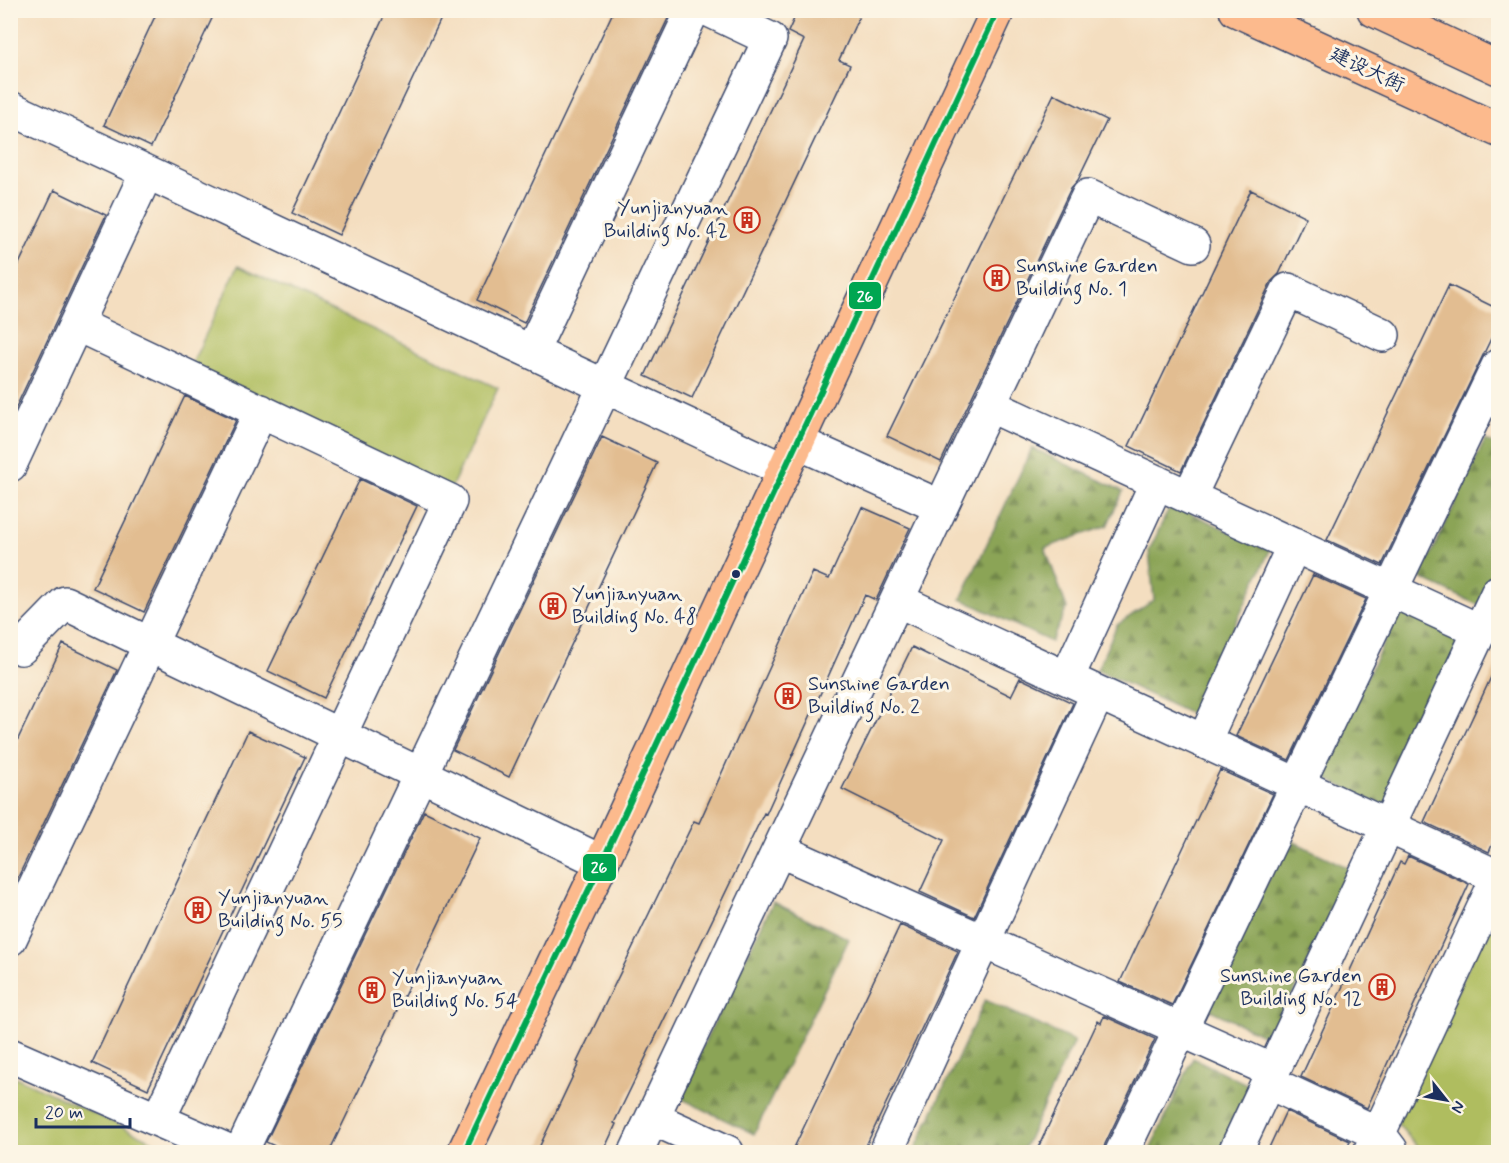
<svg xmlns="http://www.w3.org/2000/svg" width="1509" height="1163" viewBox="0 0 1509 1163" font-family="Mynerve,'LXGW WenKai TC',sans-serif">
<defs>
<pattern id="forest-firs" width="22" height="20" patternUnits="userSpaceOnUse" patternTransform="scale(1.5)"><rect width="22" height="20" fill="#8ba456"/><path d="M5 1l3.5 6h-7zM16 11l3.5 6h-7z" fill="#71864a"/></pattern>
</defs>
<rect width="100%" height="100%" fill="#fcf5e5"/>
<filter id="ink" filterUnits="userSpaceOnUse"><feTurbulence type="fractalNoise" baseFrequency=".0167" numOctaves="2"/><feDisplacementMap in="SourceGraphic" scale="12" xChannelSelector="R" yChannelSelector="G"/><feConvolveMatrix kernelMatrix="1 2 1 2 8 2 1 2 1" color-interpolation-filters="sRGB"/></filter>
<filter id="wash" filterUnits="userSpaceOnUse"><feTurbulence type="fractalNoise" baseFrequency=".008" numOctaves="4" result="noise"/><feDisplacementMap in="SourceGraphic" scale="24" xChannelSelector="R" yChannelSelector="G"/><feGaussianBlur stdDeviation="1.35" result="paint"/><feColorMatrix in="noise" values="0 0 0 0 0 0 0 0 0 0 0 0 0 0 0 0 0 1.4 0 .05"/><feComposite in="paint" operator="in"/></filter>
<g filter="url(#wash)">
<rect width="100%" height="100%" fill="#f4dec0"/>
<!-- green -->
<path fill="#afbd5f" stroke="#65765e" stroke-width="1.5" d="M 238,266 L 498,388 L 451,488 L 191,366 Z
M 1498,902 L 1498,1135 L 1490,1152 L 1422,1152 L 1397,1123 Z
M 11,1075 L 153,1141 L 148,1152 L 11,1152 Z"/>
<!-- forest -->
<path fill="url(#forest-firs)" stroke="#536a5a" stroke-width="1.5" d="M 1485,440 L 1498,446 L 1498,571 L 1482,607 L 1420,578 Z
M 1032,448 L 1123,491 L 1107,526 L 1045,548 L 1067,608 L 1051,642 L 961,599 Z
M 1171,504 L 1270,550 L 1193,715 L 1097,670 L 1117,625 L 1154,600 L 1149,551 Z
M 1403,603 L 1468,634 L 1384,807 L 1319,775 Z
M 1288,839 L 1353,870 L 1271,1039 L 1206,1008 Z
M 773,902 L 849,939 L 754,1134 L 678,1097 Z
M 985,1000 L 1074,1041 L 1022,1152 L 914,1152 Z
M 1193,1058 L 1253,1087 L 1222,1152 L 1149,1152 Z"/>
<g id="blocks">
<!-- building -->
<path fill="#e2bd91" d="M 158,10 L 216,10 L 151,147 L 104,125 Z
M 387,10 L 445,10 L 339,235 L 292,213 Z
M 614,10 L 672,10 L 524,323 L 477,300 Z
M 798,10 L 862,10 L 839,60 L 850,65 L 692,398 L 645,376 L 804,40 L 788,32 Z
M 1054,94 L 1107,120 L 1078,180 L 1071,188 L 941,462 L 887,436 Z
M 54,190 L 106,215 L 10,420 L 10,283 Z
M 1251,190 L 1306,217 L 1279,274 L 1271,282 L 1181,471 L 1129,446 Z
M 1449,285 L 1498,309 L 1498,324 L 1382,565 L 1327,540 Z
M 185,396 L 236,420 L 144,612 L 93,588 Z
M 602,437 L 657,463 L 509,777 L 453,750 Z
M 360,479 L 417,506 L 324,698 L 268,671 Z
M 862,507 L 910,528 L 876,600 L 865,595 L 766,814 L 764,813 L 614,1123 L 616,1124 L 603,1152 L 537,1152 L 579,1063 L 577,1062 L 694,821 L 699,823 L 813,572 L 829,579 Z
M 1313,575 L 1366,599 L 1289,760 L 1236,736 Z
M 63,644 L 117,670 L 10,894 L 10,756 Z
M 912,647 L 1011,696 L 1020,678 L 1073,703 L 974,917 L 920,892 L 944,840 L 842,789 Z
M 1498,662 L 1498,831 L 1489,852 L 1424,822 Z
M 248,731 L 305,757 L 148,1089 L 92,1063 Z
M 1220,770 L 1273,794 L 1172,1005 L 1120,982 Z
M 424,811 L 480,838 L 329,1152 L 287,1152 L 266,1142 Z
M 1408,856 L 1469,884 L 1367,1108 L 1301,1077 L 1400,862 L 1404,864 Z
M 900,925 L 958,951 L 944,981 L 863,1152 L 792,1152 Z
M 1104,1016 L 1155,1039 L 1105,1144 L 1103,1152 L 1036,1152 L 1098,1021 L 1101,1023 Z
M 1286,1111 L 1350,1141 L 1344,1152 L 1267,1152 Z"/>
</g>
</g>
<g filter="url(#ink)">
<use href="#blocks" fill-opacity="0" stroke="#3c496d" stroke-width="1.5"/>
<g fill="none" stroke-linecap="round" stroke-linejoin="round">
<!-- minor casing -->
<g stroke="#3c496d" stroke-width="36">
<path id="minor" d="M 10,108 L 784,470
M 76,324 L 450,501 L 158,1120
M 532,351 L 693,10
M 989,405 L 1480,631
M 797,442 L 941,507
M 10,465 L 147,172
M 1189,497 L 1288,290 L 1383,335
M 897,600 L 1498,877
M 10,644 L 21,648 L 65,603 L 602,862
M 1067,678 L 1157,482
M 1204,741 L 1294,545
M 779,850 L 1273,1071
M 10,939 L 261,411
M 10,1055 L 231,1152
M 1268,1082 L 1379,1134 L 1391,1150
M 652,1118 L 727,1152
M 241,1152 L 770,39 L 709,10
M 636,1152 L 1088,196 L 1193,245
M 886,1152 L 1098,693
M 1122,1152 L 1498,366
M 1235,1152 L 1498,592
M 1370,1152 L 1498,877"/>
</g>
<!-- major casing -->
<g stroke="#3c496d" stroke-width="36">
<path id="major" d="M 464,1152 L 602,862 L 998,10"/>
</g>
<!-- highway casing -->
<g stroke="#3c496d" stroke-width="36">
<path id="highway" d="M 1236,10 L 1498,130
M 1374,10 L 1498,68"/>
</g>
<!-- minor -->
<use href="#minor" stroke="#fff" stroke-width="33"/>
<!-- major -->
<use href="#major" stroke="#fcba8d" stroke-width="33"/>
<!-- highway -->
<use href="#highway" stroke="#fcba8d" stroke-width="33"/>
<!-- bus-1 casing -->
<g stroke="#fcf5e5" stroke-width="10">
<path id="bus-1" d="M 464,1152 L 602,862 L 998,10"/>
</g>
<!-- bus-1 -->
<use href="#bus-1" stroke="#00a651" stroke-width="6"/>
</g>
</g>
<!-- icons -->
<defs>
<g id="building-ring" transform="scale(1.35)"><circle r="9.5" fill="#fcf5e5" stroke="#c8321e" stroke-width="1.5"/><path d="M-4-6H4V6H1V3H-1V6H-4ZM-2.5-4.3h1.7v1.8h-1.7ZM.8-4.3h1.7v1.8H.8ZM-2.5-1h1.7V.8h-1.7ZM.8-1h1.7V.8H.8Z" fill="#c8321e"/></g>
</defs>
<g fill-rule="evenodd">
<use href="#building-ring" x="747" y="220"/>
<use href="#building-ring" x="997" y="278"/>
<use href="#building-ring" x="553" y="606"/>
<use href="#building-ring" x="788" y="696"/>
<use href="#building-ring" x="198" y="910"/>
<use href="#building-ring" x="1382" y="987"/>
<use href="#building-ring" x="372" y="990"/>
</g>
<!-- markers -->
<circle fill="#1b2f5e" stroke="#fcf5e5" stroke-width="2" cx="736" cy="574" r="5"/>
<g text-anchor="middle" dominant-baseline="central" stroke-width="6" stroke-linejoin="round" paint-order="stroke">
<!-- street labels -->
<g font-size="20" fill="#1b2f5e" stroke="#fcf5e5">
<text transform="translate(1367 70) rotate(25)">建设大街</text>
</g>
<!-- poi labels -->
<g font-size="20" fill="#1b2f5e" stroke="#fcf5e5" text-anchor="start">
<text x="728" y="208" text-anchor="end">Yunjianyuan<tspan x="728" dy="23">Building No. 42</tspan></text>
<text x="1016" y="266">Sunshine Garden<tspan x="1016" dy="23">Building No. 1</tspan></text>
<text x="572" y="594">Yunjianyuan<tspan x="572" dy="23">Building No. 48</tspan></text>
<text x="808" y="684">Sunshine Garden<tspan x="808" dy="23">Building No. 2</tspan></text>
<text x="218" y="898">Yunjianyuan<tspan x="218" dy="23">Building No. 55</tspan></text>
<text x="1362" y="976" text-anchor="end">Sunshine Garden<tspan x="1362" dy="23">Building No. 12</tspan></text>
<text x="392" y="978">Yunjianyuan<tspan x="392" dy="23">Building No. 54</tspan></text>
</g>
</g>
<g stroke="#fcf5e5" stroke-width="2">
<rect x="848" y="281" width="34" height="29" rx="6" fill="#00a651"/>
<rect x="582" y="853" width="35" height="29" rx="6" fill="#00a651"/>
</g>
<g font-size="16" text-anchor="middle" font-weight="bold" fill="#fff">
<text x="865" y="302">26</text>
<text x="599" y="873">26</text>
</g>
<!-- margin -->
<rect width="1509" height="1163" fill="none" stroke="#fcf5e5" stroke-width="36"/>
<!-- north arrow -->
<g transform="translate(1446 1100) rotate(121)" stroke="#fcf5e5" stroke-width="4.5" paint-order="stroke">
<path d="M0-4.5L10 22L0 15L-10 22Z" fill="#1b2f5e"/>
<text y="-9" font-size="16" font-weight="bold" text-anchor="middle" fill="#1b2f5e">N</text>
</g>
<!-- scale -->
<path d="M36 1118v9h94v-9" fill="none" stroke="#1b2f5e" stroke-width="3"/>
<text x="45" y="1118" font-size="18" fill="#1b2f5e" stroke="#fcf5e5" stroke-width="4.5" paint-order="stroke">20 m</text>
</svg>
